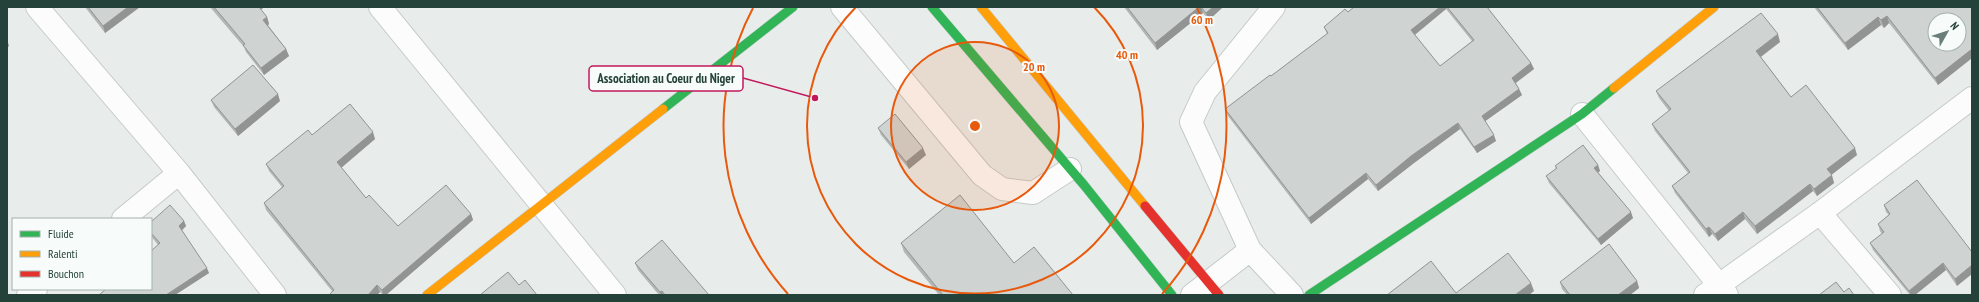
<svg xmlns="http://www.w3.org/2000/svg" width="1979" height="302" viewBox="0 0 1979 302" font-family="'PT Sans Narrow',sans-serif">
<rect width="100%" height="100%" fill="#e8edeb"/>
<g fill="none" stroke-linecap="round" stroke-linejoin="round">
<!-- street casing -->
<g stroke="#c5cac8" stroke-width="24">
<path id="street" d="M 37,7 L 179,173 L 275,295
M 380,7 L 615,295
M 842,7 L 982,175 L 1002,189 L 1033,193 L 1070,169
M 1582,114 L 1727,295
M 1820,213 L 1890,295
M 123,219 L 179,173
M 1250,250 L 1191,122 L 1205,92 L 1274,7
M 28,295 L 36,289
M 1192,295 L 1250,250 L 1292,295
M 1705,295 L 1820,213 L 1972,98"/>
</g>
<!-- fast casing -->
<g stroke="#c3cbc8" stroke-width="10">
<path id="fast" d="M 932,7 L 1084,185 L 1172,295
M 663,109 L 793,7
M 1309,295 L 1582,114 L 1614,88"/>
</g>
<!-- slow casing -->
<g stroke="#c3cbc8" stroke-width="10">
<path id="slow" d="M 981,7 L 1145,206
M 1614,88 L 1714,7
M 427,295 L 663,109"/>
</g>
<!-- jam casing -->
<g stroke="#c3cbc8" stroke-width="10">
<path id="jam" d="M 1145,206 L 1219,295"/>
</g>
<!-- street -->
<use href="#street" stroke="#fcfcfc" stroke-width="22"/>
<!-- fast -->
<use href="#fast" stroke="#30b455" stroke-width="9"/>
<!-- slow -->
<use href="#slow" stroke="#ff9f0a" stroke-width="9"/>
<!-- jam -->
<use href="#jam" stroke="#e5322d" stroke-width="9"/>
</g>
<!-- wall -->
<path fill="#b2b6b5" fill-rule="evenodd" d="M 85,7 L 140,7 L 105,33 Z
M 210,7 L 264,7 L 261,10 L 267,17 L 269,24 L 268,25 L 286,49 L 289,56 L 264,75 L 246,52 L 244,47 Z
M 1124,7 L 1223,7 L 1209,20 L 1203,13 L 1157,50 Z
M 1354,7 L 1487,7 L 1531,63 L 1534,69 L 1516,83 L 1522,95 L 1485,121 L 1496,141 L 1477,153 L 1460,129 L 1414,163 L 1378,191 L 1368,179 L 1311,224 L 1228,116 L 1225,109 L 1271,76 L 1327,34 L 1324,27 L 1348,12 ZM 1446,9 L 1472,41 L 1440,66 L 1415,35 Z
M 1814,7 L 1972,7 L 1972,58 L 1938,85 L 1889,23 L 1884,28 L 1881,25 L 1848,50 Z
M 1780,42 L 1761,57 L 1791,97 L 1857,155 L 1831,175 L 1834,183 L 1817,196 L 1813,191 L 1757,234 L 1745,219 L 1718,241 L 1712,234 L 1709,237 L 1675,193 L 1672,186 L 1688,173 L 1655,131 L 1652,124 L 1669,111 L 1659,98 L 1656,91 Z
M 211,100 L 280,101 L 238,136 L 214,107 Z
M 878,128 L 926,155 L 909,169 L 881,135 Z
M 312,135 L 375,139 L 341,167 L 366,198 L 398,226 L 471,214 L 473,220 L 386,295 L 383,295 L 380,292 L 377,295 L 329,295 L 332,291 L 266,210 L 264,203 L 282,187 L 269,171 L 266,164 Z
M 1598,165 L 1600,171 L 1598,172 L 1633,218 L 1601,245 L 1549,183 L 1546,176 L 1556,169 L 1555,166 Z
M 1884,205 L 1972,252 L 1957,286 L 1946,270 L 1915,295 L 1910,295 L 1873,250 L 1870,243 L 1882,234 L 1880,231 L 1878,224 L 1889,215 L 1886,212 Z
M 184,221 L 186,226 L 182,230 L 209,273 L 175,295 L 99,295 L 158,245 L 151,236 L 151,222 Z
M 901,243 L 1014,263 L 1073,295 L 939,295 L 904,252 Z
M 635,263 L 709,295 L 659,295 L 638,270 Z
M 1637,281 L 1639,288 L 1630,295 L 1567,295 L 1562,289 L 1560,282 Z"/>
<!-- shaded-wall -->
<path fill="#919493" d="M 128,7 L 140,7 L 105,33 L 103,26 Z
M 257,7 L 264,7 L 259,11 Z
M 1199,7 L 1201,7 L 1203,13 L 1157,50 L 1155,43 Z
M 1213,7 L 1223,7 L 1209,20 L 1206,13 Z
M 1440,7 L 1446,7 L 1446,9 L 1413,36 L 1411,30 Z
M 1887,16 L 1889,23 L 1884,28 L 1881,20 Z
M 267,17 L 269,24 L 266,27 L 263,20 Z
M 1878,17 L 1881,25 L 1848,50 L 1845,43 Z
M 1778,34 L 1780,42 L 1759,58 L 1756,51 Z
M 7,39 L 9,46 L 7,48 Z
M 286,49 L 289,56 L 264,75 L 261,68 Z
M 1972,49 L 1972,58 L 1938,85 L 1935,78 Z
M 1531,63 L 1534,69 L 1514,84 L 1512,78 Z
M 1519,89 L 1522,95 L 1484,122 L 1482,116 Z
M 278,94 L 280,101 L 238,136 L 235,129 Z
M 1458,123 L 1460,129 L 1414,163 L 1378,191 L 1376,185 L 1411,156 Z
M 373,132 L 375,139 L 340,169 L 337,162 Z
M 1494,135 L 1496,141 L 1477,153 L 1474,147 Z
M 923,148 L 926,155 L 909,169 L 906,162 Z
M 1855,148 L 1857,155 L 1830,176 L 1827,169 Z
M 1598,165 L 1600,171 L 1596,174 L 1594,168 Z
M 1366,173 L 1368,179 L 1311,224 L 1309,218 Z
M 1832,175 L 1834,183 L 1817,196 L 1814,189 Z
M 1810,184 L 1813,191 L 1757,234 L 1755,226 Z
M 1631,212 L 1633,218 L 1601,245 L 1598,239 Z
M 1743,212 L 1745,219 L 1718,241 L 1715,234 Z
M 471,214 L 473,220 L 386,295 L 383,295 L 382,290 Z
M 184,221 L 186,226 L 181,231 L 179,226 Z
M 1709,227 L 1712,234 L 1709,237 L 1706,229 Z
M 1943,263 L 1946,270 L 1915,295 L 1911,295 L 1909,291 Z
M 1972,265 L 1972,274 L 1957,286 L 1955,279 Z
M 207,268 L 209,273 L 175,295 L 166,295 Z
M 1637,281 L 1639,288 L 1630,295 L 1618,295 Z
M 1531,283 L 1534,291 L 1529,295 L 1515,295 Z
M 377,285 L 380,292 L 377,295 L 368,295 Z
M 662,291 L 663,295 L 661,295 L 660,292 Z"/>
<!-- building -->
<path fill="#cfd4d2" stroke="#919493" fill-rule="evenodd" d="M 88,7 L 128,7 L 103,26 Z
M 214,7 L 259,7 L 267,17 L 263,20 L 286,49 L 261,68 L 243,45 L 245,44 Z
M 1127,7 L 1199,7 L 1155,43 Z
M 1201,7 L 1213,7 L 1206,13 Z
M 1354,7 L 1440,7 L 1411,30 L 1440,66 L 1474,40 L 1447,7 L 1487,7 L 1531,63 L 1512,78 L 1519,89 L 1482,116 L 1494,135 L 1474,147 L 1458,123 L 1411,156 L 1376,185 L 1366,173 L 1309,218 L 1225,109 L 1270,75 L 1271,76 L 1328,33 L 1324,27 L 1345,9 L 1348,12 Z
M 1817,7 L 1972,7 L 1972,49 L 1935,78 L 1887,16 L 1881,20 L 1878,17 L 1845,43 ZM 1935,20 L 1959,20 L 1959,44 L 1935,44 Z
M 1761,13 L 1778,34 L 1756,51 L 1791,97 L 1806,85 L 1855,148 L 1827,169 L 1832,175 L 1814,189 L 1810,184 L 1755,226 L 1743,212 L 1715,234 L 1709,227 L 1706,229 L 1672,186 L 1690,172 L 1652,124 L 1671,109 L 1656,91 Z
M 253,65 L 278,94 L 235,129 L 211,100 Z
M 350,104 L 373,132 L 337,162 L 366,198 L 369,195 L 398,226 L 446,185 L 471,214 L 382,290 L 377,285 L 368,295 L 329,295 L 334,290 L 264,203 L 284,186 L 266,164 L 308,130 L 312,135 Z
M 895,114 L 923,148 L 906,162 L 878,128 Z
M 1583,145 L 1598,165 L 1594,168 L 1631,212 L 1598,239 L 1546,176 L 1557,168 L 1555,166 Z
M 1917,180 L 1972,252 L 1972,265 L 1955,279 L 1943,263 L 1909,291 L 1870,243 L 1884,232 L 1878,224 L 1890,214 L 1884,205 Z
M 960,195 L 1014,263 L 1034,247 L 1073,295 L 943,295 L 901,243 Z
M 170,205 L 184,221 L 179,226 L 207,268 L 166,295 L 99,295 L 106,289 L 151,289 L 151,251 L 160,243 L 151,233 L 151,222 Z
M 662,240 L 709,295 L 665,295 L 662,291 L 660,292 L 635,263 Z
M 1609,244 L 1637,281 L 1618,295 L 1570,295 L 1560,282 Z
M 1508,253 L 1531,283 L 1515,295 L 1387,295 L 1431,261 L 1456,293 Z
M 508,272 L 519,285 L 525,280 L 537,295 L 480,295 Z
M 1836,282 L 1844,292 L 1849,288 L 1854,295 L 1819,295 Z"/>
<!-- distance rings -->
<circle cx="975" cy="126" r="84" fill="#e8590c" fill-opacity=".12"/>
<g fill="none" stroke="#e8590c" stroke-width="2">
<circle cx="975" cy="126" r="84"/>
<path d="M1094 7A168 168 0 1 1 856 7"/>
<path d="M788 294A251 251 0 0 1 753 8M1197 8A251 251 0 0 1 1162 294"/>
</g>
<circle cx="975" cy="126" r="6" fill="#e8590c" stroke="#f7fbf9" stroke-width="2"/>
<g font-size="12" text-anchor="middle" font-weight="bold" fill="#e8590c" stroke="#f7fbf9" stroke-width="4" stroke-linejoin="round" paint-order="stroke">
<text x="1202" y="24">60 m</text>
<text x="1127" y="59">40 m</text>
<text x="1034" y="71">20 m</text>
</g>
<!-- callouts -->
<path fill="none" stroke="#c2185b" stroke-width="1.5" d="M815 98L743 78"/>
<circle fill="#c2185b" stroke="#f7fbf9" stroke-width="1.5" cx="815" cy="98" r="4"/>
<rect fill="#f7fbf9" stroke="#c2185b" stroke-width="1.5" x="589" y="66" width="154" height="25" rx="4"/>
<g font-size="13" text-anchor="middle" font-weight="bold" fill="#24423a">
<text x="666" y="83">Association au Coeur du Niger</text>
</g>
<!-- border -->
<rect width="1979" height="302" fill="none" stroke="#24423a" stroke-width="16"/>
<!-- legend -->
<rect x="12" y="218" width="140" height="72" fill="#f7fbf9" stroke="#a3b1ad"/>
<rect x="20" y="231" width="20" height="6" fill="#30b455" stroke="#a3b1ad"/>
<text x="48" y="238" font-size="12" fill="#24423a">Fluide</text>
<rect x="20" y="251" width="20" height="6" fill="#ff9f0a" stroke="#a3b1ad"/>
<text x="48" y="258" font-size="12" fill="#24423a">Ralenti</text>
<rect x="20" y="271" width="20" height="6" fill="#e5322d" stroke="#a3b1ad"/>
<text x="48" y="278" font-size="12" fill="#24423a">Bouchon</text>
<!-- north arrow -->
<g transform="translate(1947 32) rotate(51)"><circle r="19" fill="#f7fbf9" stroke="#a3b1ad"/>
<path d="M0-3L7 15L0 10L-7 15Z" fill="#697e78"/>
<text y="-6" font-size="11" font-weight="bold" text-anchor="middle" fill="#24423a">N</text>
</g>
</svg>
